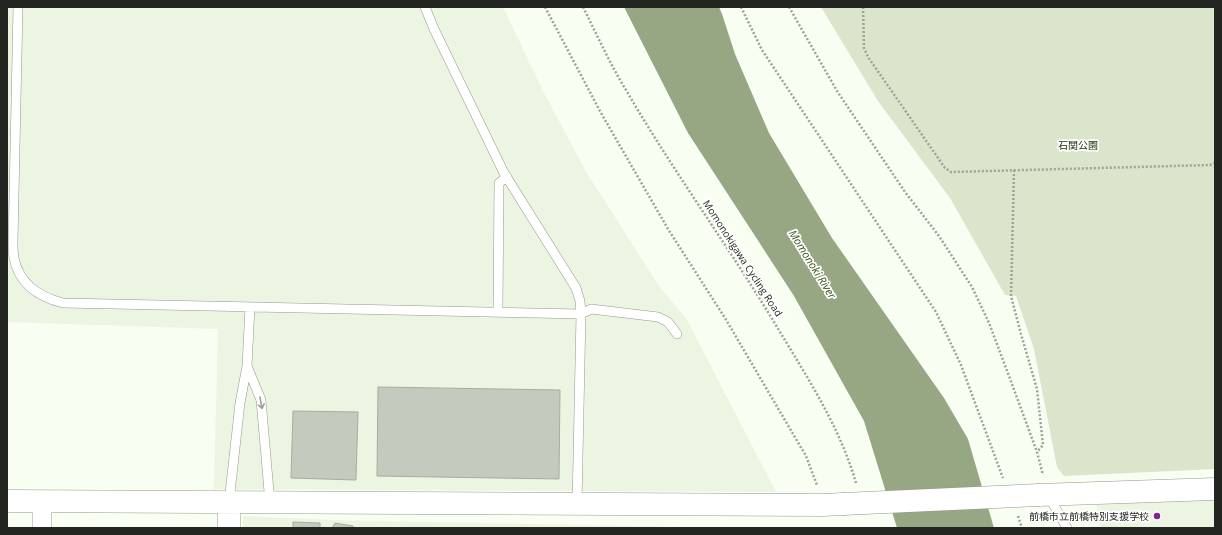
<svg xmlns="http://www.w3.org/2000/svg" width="1222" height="535" viewBox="0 0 1222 535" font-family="'Open Sans','Noto Sans JP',sans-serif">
<rect width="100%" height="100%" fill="#f8fef1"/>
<!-- built -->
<path fill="#ecf5e1" d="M 7,7 L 503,7 L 542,89 L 585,170 L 659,286 L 687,320 L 776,492 L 214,489 L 218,329 L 7,322 Z
M 1190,494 L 1215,494 L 1215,528 L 1101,528 L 1096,504 Z
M 243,516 L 331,520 L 731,528 L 243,528 Z"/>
<!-- green -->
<path fill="#dae5cc" d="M 821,7 L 1215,7 L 1215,469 L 1064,476 L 1057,467 L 1034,349 L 1016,296 L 1005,295 L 950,198 L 878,101 Z"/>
<!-- water -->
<path fill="#97a683" d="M 624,7 L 719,7 L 722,14 L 735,54 L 769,133 L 832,238 L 944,398 L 968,439 L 994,528 L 897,528 L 864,421 L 794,296 L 688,133 Z"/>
<!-- building -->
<path fill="#c4cabd" stroke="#a7aca0" d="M 378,387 L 560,390 L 559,479 L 377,476 Z
M 293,411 L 358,412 L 356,480 L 291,478 Z
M 293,522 L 320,523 L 320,528 L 293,528 Z
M 335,523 L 353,526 L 353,528 L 332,528 Z"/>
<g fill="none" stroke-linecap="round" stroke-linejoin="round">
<!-- lane casing -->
<g stroke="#94998d" stroke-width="10">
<path id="lane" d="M 18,7 L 13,242 C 13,247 13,253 14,258 C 19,284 39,297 63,303 L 581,314 L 591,309 L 658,317 L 668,322 L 677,334
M 425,7 L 434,29 L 504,173 L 576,288 L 580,301 L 581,314 L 577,504
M 498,311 L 499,183 L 507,177
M 247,366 L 261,400 L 270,503
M 1048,495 L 1067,528
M 229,502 L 240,403 L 247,366 L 250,307"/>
</g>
<!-- street casing -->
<g stroke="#94998d" stroke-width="20">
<path id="street" d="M 42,528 L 42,501"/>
</g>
<!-- secondary casing -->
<g stroke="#94998d" stroke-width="23">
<path id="secondary" d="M 1039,495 L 1215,489
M 7,501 L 823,505 L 843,504
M 229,528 L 229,502"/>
</g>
<!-- path -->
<path stroke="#9ea298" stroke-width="2.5" stroke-dasharray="2 2" stroke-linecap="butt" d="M 545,7 L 601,113 L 668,229 L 725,318 L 806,456 L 817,485
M 583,7 C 597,35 610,64 626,90 C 673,171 729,247 777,327 C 807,377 840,427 856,483
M 741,7 L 762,50 L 936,312 L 961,365 L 1003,478
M 789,7 L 837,91 L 905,192 L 939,236 L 972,287 L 989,323 L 1009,376 L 1037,452 L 1043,475
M 863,7 L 864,48 L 868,57 L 945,168 L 951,172 L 1210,165 L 1215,163
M 1014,170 L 1011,296 L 1021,334 L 1037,389 L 1043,445 L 1037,452
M 1018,516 L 1022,528"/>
<!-- lane -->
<use href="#lane" stroke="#fff" stroke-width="9"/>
<!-- street -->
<use href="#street" stroke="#fff" stroke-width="19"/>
<!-- secondary -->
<use href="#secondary" stroke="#fff" stroke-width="22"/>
<!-- secondary-bridge casing -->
<g stroke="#94998d" stroke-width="23" stroke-linecap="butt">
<path id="secondary-bridge" d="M 843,504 L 1039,495"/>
</g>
<!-- secondary-bridge -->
<use href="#secondary-bridge" stroke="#fff" stroke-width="22"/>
</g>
<!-- one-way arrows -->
<defs><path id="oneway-shaft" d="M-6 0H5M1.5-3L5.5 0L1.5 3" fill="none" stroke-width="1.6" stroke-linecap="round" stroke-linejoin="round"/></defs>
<use stroke="#9c9d9b" href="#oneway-shaft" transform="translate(261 403) rotate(80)"/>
<!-- markers -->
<circle fill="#84238d" stroke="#fff" stroke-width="1.5" cx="1157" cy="516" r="4"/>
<g text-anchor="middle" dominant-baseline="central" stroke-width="3.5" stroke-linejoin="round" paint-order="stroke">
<!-- park labels -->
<g font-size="10" fill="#233208" stroke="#fff">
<text x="1078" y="145">石関公園</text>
</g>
<!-- street labels -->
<g font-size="10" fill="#232520" stroke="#fff">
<text transform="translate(743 258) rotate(57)">Momonokigawa Cycling Road</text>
</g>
<!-- poi labels -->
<g font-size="10" fill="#232520" stroke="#fff" text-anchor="end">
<text x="1149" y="516">前橋市立前橋特別支援学校</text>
</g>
<!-- water labels -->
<g font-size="11" font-style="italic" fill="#3b4f19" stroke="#fff">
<text transform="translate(813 264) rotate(58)">Momonoki River</text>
</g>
</g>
<!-- border -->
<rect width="1222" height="535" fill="none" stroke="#232520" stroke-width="16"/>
</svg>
